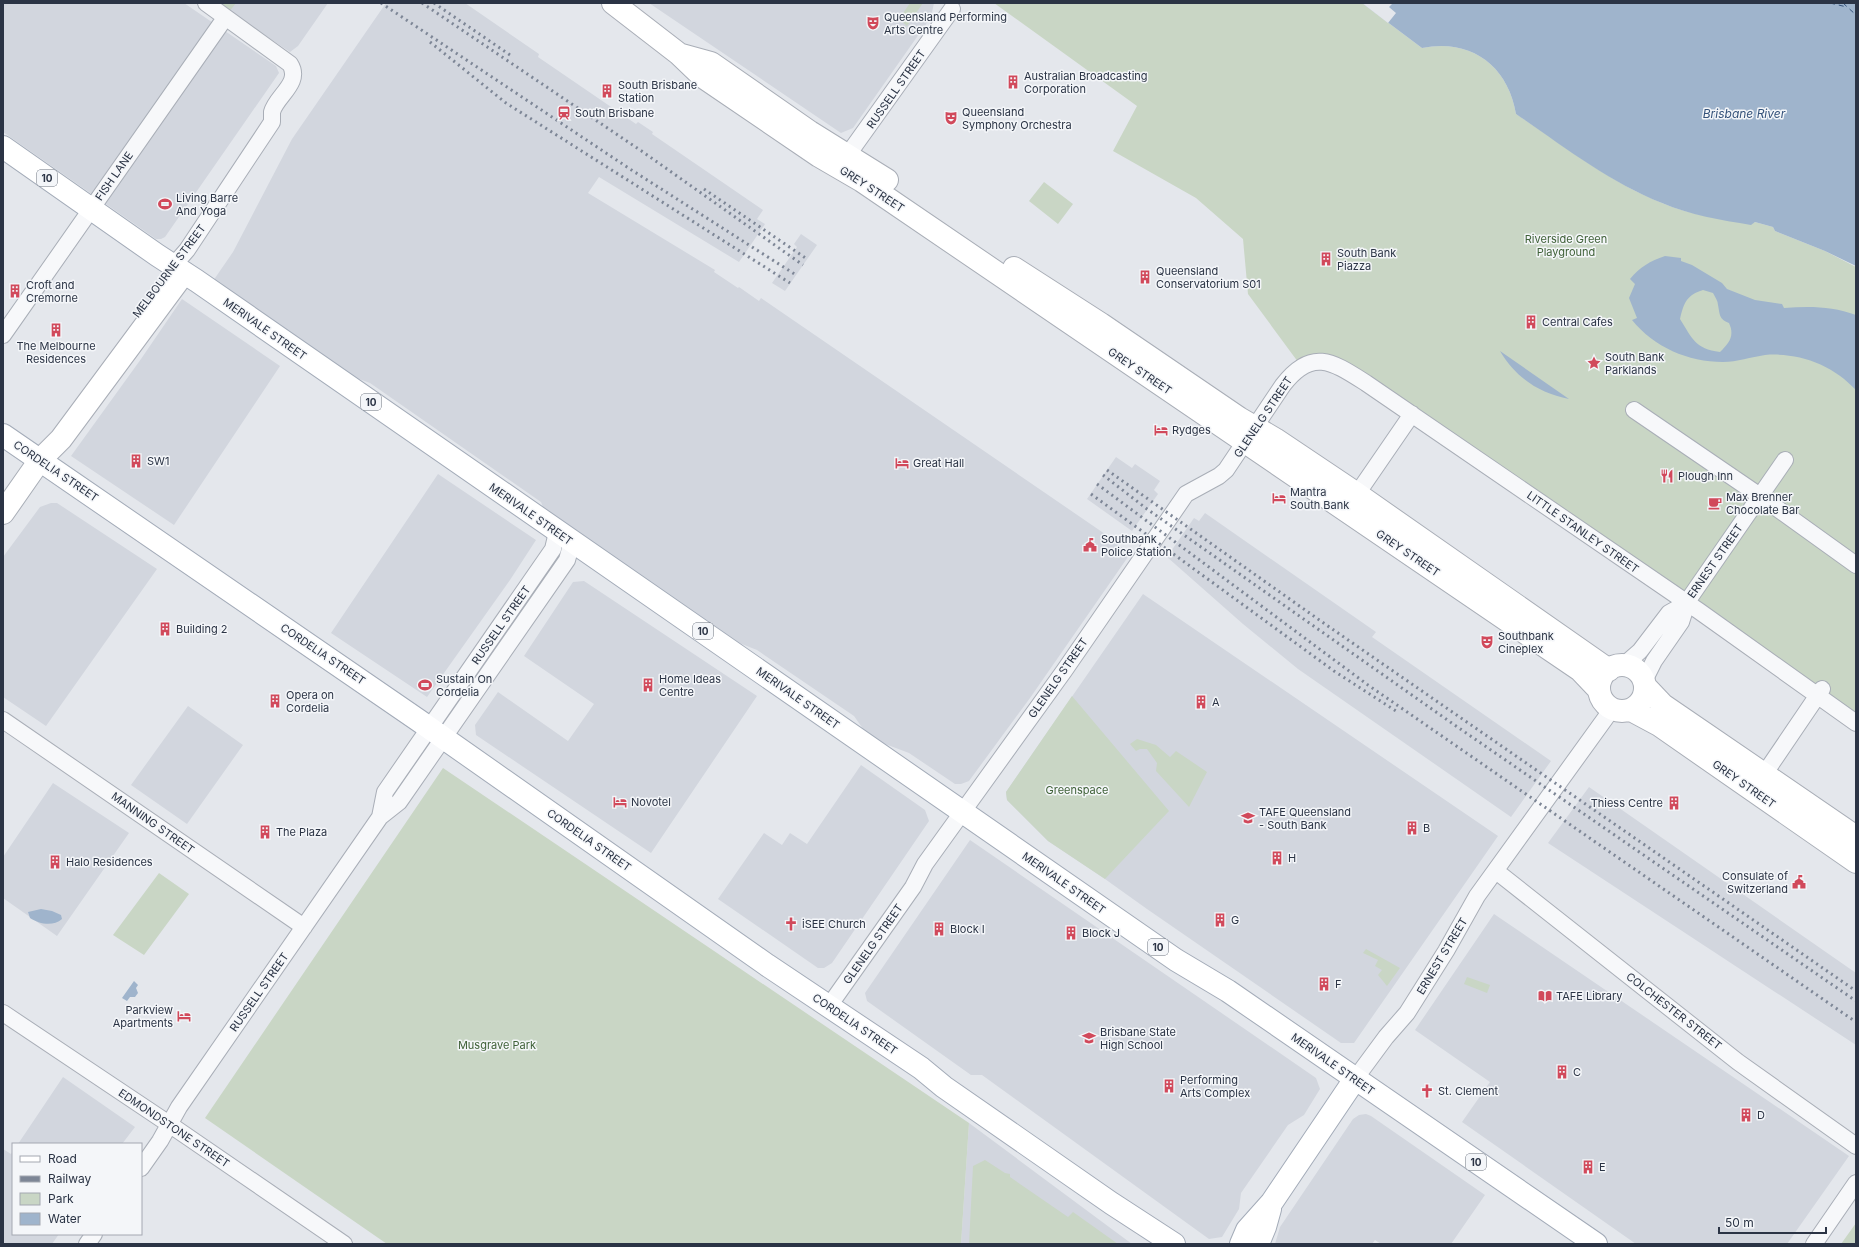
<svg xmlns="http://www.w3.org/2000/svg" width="1859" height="1247" viewBox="0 0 1859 1247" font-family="Inter,sans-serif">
<rect width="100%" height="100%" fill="#e4e7ec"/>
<!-- built -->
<path fill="#d2d6de" d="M 3,3 L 184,3 L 276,66 L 279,73 L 165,237 L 161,239 L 156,239 L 3,132 Z
M 217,3 L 328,3 L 298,46 L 290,52 Z
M 386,3 L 465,3 L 539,54 L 538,57 L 636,124 L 638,122 L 653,132 L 652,134 L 763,210 L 757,219 L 765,224 L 739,262 L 599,177 L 588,193 L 715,270 L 714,272 L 738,288 L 739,287 L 759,301 L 761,298 L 1105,534 L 1130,554 L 1030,698 L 969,781 L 961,784 L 955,784 L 909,753 L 880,742 L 866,733 L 854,716 L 757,650 L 724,637 L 545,512 L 541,502 L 370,383 L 351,376 L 213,281 L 233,252 L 292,139 Z
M 649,3 L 934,3 L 931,17 L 853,128 L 841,133 Z
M 801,234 L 817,245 L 785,291 L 772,283 L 797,247 L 794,244 Z
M 182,299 L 280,366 L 174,525 L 71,456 L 141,359 Z
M 1116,457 L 1132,468 L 1135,464 L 1160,481 L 1154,490 L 1158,494 L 1132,531 L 1087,499 Z
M 438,474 L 536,540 L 510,580 L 427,697 L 331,633 Z
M 51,503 L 57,503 L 157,569 L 46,726 L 3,697 L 3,557 L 40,507 Z
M 1205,513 L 1376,632 L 1372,637 L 1551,761 L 1511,817 L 1298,669 L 1243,624 L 1167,557 L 1194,518 L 1199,521 Z
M 584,581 L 757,696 L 651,853 L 476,735 L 475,725 L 498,692 L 568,741 L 594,704 L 524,656 L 573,582 Z
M 1143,594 L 1498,836 L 1354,1043 L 1341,1043 L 1147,909 L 1105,879 L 1048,841 L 1007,800 L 1006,792 Z
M 188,706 L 243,745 L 187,824 L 131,785 Z
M 861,765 L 925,810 L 929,821 L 832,963 L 824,968 L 818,968 L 718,899 L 764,833 L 782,845 L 790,833 L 807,844 Z
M 53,783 L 129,833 L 57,936 L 3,898 L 3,857 Z
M 1589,787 L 1856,973 L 1856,1045 L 1548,843 Z
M 970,840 L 1316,1078 L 1320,1089 L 1304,1115 L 1288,1125 L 1241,1193 L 1239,1209 L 1222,1237 L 1209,1239 L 982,1075 L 971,1075 L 867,1001 L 865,993 Z
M 1494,914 L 1849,1156 L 1787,1244 L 1636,1244 L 1462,1122 L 1490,1082 L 1415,1030 Z
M 63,1077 L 135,1127 L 122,1144 L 18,1144 Z
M 1366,1114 L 1371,1116 L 1485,1195 L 1451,1244 L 1381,1244 L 1375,1240 L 1372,1244 L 1275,1244 L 1280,1227 L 1353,1119 L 1359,1115 Z
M 969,1123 L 1132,1244 L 961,1244 Z
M 3,1149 L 11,1154 L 13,1151 L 13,1234 L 59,1234 L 52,1244 L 3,1244 Z"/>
<!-- green -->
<path fill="#c9d6c5" d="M 217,3 L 236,3 L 229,12 Z
M 910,3 L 923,3 L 907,26 L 899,19 Z
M 994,3 L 1362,3 L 1422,48 C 1470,38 1508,65 1516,114 C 1563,145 1609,182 1662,203 C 1691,215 1721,219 1751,224 L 1755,222 L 1773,227 L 1775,231 L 1825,251 L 1856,267 L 1856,723 L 1338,365 L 1301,366 L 1248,294 L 1243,239 L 1196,198 L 1113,151 L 1137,106 Z
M 1044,182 L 1073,204 L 1058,224 L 1029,201 Z
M 1072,696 L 1169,811 L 1105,879 L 1048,841 L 1007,800 L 1006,792 Z
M 1137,739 L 1156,745 L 1170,757 L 1176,751 L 1207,772 L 1189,807 L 1156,771 L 1157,763 L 1147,749 L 1140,749 L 1136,751 L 1130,744 Z
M 443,768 L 969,1123 L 961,1244 L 387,1244 L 205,1118 Z
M 159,873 L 189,894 L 144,955 L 113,935 Z
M 1366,949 L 1400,968 L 1387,986 L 1378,975 L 1382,970 L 1375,966 L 1378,960 L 1363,953 Z
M 1467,977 L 1490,985 L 1487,993 L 1464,984 Z
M 985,1160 L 1005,1173 L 1010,1174 L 1010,1177 L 1068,1217 L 1073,1212 L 1118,1244 L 969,1244 L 973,1166 Z
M 1856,1223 L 1856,1244 L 1841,1244 Z"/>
<!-- water -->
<path fill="#9fb4cc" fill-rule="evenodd" d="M 1362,3 L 1856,3 L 1856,266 L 1825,251 L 1775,231 L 1773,227 L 1755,222 L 1751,225 C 1721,220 1690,215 1662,203 C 1609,182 1563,146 1516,114 C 1508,65 1470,38 1422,48 Z
M 1665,256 L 1681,258 L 1681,261 L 1692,265 L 1722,283 L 1727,289 L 1755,300 L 1782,304 L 1784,308 C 1809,306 1832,306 1856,315 L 1856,390 C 1833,365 1799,352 1765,355 C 1751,357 1737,362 1723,362 C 1688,362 1654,347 1632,320 L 1637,318 L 1629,298 L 1635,284 L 1630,279 C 1640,267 1650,261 1665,256 ZM 1703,290 L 1713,293 C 1715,297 1718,301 1718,305 C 1720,315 1719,319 1729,323 C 1735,336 1729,343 1720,352 C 1695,349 1692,338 1680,319 C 1684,302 1687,295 1703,290 Z
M 1500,351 L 1569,399 C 1539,393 1516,378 1500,351 Z
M 41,909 L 52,911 L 61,915 L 62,919 C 53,927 39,924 30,918 L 28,912 Z
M 134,981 L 138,985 L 136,988 L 138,993 L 135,997 L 130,997 L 127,1001 L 122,998 Z"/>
<!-- pier -->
<path fill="#e4e7ec" d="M 1362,3 L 1393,3 L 1389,7 L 1396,13 L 1388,23 Z"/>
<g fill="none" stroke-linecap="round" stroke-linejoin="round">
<!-- ferry -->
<path stroke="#34527a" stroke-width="1" stroke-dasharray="5 4" stroke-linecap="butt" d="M 1830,3 L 1847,7
M 1843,3 L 1856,15"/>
<!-- street casing -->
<g stroke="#a9aeb7" stroke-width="18">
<path id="street" d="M 842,163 L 952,9
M 173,266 L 187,250 L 272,122 C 272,119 272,115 272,112 C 276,96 302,83 290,64 L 206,3
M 3,335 L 225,18
M 1634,410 L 1760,496 L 1856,565
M 1357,494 L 1412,414
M 1624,665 L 1640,651 L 1669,613 L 1687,603
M 1644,681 L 1654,661 L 1681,622 L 1687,603 L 1691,596 L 1785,460
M 3,720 L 304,927
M 1765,773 L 1822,689
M 380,817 L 385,792 L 553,549 L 557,532
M 1496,871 L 1738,1062 L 1856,1146
M 829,1006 L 913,887 L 925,864 L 1064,671 L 1186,494 L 1219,476 L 1226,470 L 1283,385 C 1312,347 1333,362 1366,383 L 1699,611 L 1856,723
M 3,1013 L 169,1124 L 344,1244
M 1355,1079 L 1386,1037 L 1407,1013 L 1446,951 L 1477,896 L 1612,709
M 141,1168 L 160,1141 L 179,1107 L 380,817 L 399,802 L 567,560 L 572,542
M 87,1244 L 94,1234
M 1814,1244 L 1856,1183"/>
</g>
<!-- secondary casing -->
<g stroke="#a9aeb7" stroke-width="24">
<path id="secondary" d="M 613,3 L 679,54 L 703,77 L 819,156 L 862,181 L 1580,670 L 1599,690
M 682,55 L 711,63 L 810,132 L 887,180
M 1014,268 L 1101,324 L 1239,418 L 1275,439 L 1357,494 L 1609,670
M 3,513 L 40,460 L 61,439 L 184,273
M1599 688a23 23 0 1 1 46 0a23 23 0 1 1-46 0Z
M 1645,686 L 1663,705 L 1856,837
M 1631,710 L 1659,725 L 1856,862"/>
</g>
<!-- primary casing -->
<g stroke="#a3abb8" stroke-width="24">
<path id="primary" d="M 3,147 L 157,255 L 197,281 L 1176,960 L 1228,991 L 1596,1244
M 3,435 L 418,720 L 767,965 L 921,1068 L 944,1087 L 1111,1203 L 1174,1244
M 1241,1244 L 1247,1230 L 1272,1202 L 1355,1079
M 1258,1244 L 1265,1227 L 1270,1209"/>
</g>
<!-- street -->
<use href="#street" stroke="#f7f8fa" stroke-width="16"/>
<!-- secondary -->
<use href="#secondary" stroke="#fff" stroke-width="22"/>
<!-- primary -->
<use href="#primary" stroke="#fff" stroke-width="22"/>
<!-- rail -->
<path stroke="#7d8696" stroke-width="3" stroke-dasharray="2 4" stroke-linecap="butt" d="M 381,3 L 630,169 L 796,275
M 422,3 L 643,152 L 803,265
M 434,3 L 513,57
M 430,42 L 506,103 L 790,283
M 704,189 L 807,259
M 1107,470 L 1325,624 L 1856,991
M 1103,475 L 1147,509 L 1456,726 L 1856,1001
M 1097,484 L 1368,685 L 1856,1022
M 1091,494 L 1334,671 L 1396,711"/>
</g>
<!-- icons -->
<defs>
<g id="theatre-bare" transform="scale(1.08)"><path d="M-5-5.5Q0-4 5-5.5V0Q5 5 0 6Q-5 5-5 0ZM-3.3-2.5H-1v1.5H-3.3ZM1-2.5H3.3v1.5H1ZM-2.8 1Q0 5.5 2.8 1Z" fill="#d1495b" stroke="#f4f6f9" stroke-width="2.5" paint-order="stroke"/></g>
<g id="building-bare" transform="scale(1.08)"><path d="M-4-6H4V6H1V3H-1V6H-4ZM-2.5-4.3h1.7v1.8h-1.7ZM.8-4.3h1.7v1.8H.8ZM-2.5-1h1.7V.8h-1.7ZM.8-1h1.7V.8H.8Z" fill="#d1495b" stroke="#f4f6f9" stroke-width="2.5" paint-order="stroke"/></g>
<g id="station-bare" transform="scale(1.08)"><path d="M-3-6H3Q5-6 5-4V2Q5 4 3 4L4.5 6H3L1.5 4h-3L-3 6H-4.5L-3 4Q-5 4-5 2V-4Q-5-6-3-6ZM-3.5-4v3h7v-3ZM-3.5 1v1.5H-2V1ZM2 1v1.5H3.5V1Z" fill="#d1495b" stroke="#f4f6f9" stroke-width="2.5" paint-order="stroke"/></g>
<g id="stadium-bare" transform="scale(1.08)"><path d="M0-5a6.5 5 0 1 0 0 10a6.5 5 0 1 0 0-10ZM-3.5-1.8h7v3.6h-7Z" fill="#d1495b" stroke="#f4f6f9" stroke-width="2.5" paint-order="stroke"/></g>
<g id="sight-bare" transform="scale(1.08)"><path d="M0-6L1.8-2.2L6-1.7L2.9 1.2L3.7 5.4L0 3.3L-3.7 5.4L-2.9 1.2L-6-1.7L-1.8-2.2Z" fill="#d1495b" stroke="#f4f6f9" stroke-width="2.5" paint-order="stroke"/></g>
<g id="hotel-bare" transform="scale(1.08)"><path d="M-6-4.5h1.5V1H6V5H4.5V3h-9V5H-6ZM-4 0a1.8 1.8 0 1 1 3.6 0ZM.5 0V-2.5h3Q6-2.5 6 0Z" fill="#d1495b" stroke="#f4f6f9" stroke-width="2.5" paint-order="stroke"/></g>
<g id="restaurant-bare" transform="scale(1.08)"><path d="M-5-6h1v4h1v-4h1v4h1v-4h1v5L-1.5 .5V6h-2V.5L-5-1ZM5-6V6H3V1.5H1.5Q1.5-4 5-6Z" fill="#d1495b" stroke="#f4f6f9" stroke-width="2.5" paint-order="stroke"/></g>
<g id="cafe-bare" transform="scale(1.08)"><path d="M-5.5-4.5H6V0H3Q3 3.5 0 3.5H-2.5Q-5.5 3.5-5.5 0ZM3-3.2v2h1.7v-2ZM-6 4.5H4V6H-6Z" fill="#d1495b" stroke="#f4f6f9" stroke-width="2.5" paint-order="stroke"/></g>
<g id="civic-bare" transform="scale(1.08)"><path d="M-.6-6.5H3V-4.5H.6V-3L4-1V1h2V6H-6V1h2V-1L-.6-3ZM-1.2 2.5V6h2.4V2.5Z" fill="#d1495b" stroke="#f4f6f9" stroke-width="2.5" paint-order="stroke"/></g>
<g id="university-bare" transform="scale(1.08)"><path d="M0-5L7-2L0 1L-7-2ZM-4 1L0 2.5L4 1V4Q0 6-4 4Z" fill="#d1495b" stroke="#f4f6f9" stroke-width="2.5" paint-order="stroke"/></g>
<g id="church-bare" transform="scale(1.08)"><path d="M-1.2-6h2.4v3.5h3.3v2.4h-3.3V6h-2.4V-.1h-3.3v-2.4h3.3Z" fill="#d1495b" stroke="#f4f6f9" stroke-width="2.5" paint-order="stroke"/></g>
<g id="library-bare" transform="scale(1.08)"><path d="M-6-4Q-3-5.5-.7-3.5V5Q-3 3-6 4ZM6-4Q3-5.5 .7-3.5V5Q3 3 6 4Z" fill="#d1495b" stroke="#f4f6f9" stroke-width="2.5" paint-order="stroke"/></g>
<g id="school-bare" transform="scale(1.08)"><path d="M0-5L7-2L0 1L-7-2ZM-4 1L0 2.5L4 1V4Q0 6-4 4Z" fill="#d1495b" stroke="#f4f6f9" stroke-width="2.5" paint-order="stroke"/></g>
</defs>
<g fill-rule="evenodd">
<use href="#theatre-bare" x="873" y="23"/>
<use href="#building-bare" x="1013" y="82"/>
<use href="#building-bare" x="607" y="91"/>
<use href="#station-bare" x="564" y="113"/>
<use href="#theatre-bare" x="951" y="118"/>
<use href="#stadium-bare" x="165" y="204"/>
<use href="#building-bare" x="1326" y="259"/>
<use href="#building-bare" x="1145" y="277"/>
<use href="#building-bare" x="15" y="291"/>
<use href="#building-bare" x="1531" y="322"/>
<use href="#building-bare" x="56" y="330"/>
<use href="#sight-bare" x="1594" y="363"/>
<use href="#hotel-bare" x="1161" y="430"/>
<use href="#building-bare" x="136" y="461"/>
<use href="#hotel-bare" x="902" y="463"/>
<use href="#restaurant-bare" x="1667" y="476"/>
<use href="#hotel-bare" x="1279" y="498"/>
<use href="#cafe-bare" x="1715" y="503"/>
<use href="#civic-bare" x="1090" y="545"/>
<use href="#building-bare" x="165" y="629"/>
<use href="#theatre-bare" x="1487" y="642"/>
<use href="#stadium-bare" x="425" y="685"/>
<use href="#building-bare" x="648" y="685"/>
<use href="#building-bare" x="275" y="701"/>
<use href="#building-bare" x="1201" y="702"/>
<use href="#hotel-bare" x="620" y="802"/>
<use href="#building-bare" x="1674" y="803"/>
<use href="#university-bare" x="1248" y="818"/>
<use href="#building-bare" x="1412" y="828"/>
<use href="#building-bare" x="265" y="832"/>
<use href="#building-bare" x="1277" y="858"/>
<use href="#building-bare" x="55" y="862"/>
<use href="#civic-bare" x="1799" y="882"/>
<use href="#building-bare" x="1220" y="920"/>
<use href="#church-bare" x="791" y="924"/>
<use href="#building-bare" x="939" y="929"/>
<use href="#building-bare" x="1071" y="933"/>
<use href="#building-bare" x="1324" y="984"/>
<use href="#library-bare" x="1545" y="996"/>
<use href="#hotel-bare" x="184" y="1016"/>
<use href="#school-bare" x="1089" y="1038"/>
<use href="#building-bare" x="1562" y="1072"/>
<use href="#building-bare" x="1169" y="1086"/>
<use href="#church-bare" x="1427" y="1091"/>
<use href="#building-bare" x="1746" y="1115"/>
<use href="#building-bare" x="1588" y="1167"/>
</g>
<g text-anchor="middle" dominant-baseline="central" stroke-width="3" stroke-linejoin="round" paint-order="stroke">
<!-- shield labels -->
<g fill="#f4f6f9" stroke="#676e7b" stroke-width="1">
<rect x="37" y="170" width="20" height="16" rx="3"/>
<rect x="361" y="394" width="20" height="16" rx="3"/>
<rect x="693" y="623" width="20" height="16" rx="3"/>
<rect x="1148" y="939" width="20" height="16" rx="3"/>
<rect x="1466" y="1154" width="20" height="16" rx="3"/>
</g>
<g font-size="10" font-weight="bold" fill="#2b3445">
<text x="47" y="178">10</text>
<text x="371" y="402">10</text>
<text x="703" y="631">10</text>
<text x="1158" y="947">10</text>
<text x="1476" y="1162">10</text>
</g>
<!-- poi labels -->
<g font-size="11" fill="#2b3445" stroke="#f4f6f9" text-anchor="start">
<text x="884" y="17">Queensland Performing<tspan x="884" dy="13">Arts Centre</tspan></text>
<text x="1024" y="76">Australian Broadcasting<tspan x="1024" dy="13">Corporation</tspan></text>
<text x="618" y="85">South Brisbane<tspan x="618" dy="13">Station</tspan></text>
<text x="962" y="112">Queensland<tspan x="962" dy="13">Symphony Orchestra</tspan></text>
<text x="575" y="113">South Brisbane</text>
<text x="176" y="198">Living Barre<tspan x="176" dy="13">And Yoga</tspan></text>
<text x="1337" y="253">South Bank<tspan x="1337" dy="13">Piazza</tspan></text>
<text x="1156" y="271">Queensland<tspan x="1156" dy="13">Conservatorium S01</tspan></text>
<text x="26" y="285">Croft and<tspan x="26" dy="13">Cremorne</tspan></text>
<text x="1542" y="322">Central Cafes</text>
<text x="56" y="346" text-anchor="middle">The Melbourne<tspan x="56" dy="13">Residences</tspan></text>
<text x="1605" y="357">South Bank<tspan x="1605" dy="13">Parklands</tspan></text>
<text x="1172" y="430">Rydges</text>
<text x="147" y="461">SW1</text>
<text x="913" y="463">Great Hall</text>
<text x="1678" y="476">Plough Inn</text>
<text x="1290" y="492">Mantra<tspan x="1290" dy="13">South Bank</tspan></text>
<text x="1726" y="497">Max Brenner<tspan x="1726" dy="13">Chocolate Bar</tspan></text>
<text x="1101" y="539">Southbank<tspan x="1101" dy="13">Police Station</tspan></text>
<text x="176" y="629">Building 2</text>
<text x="1498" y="636">Southbank<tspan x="1498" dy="13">Cineplex</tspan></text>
<text x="436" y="679">Sustain On<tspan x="436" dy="13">Cordelia</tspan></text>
<text x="659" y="679">Home Ideas<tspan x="659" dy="13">Centre</tspan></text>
<text x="286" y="695">Opera on<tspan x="286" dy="13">Cordelia</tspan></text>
<text x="1212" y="702">A</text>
<text x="631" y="802">Novotel</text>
<text x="1663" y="803" text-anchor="end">Thiess Centre</text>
<text x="1259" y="812">TAFE Queensland<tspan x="1259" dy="13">- South Bank</tspan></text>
<text x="1423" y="828">B</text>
<text x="276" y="832">The Plaza</text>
<text x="1288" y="858">H</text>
<text x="66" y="862">Halo Residences</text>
<text x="1788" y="876" text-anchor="end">Consulate of<tspan x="1788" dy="13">Switzerland</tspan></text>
<text x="1231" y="920">G</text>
<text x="802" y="924">iSEE Church</text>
<text x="950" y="929">Block I</text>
<text x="1082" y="933">Block J</text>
<text x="1335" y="984">F</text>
<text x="1556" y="996">TAFE Library</text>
<text x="173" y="1010" text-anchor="end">Parkview<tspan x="173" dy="13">Apartments</tspan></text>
<text x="1100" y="1032">Brisbane State<tspan x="1100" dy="13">High School</tspan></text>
<text x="1573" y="1072">C</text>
<text x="1180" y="1080">Performing<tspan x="1180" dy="13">Arts Complex</tspan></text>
<text x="1438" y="1091">St. Clement</text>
<text x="1757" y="1115">D</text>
<text x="1599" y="1167">E</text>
</g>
<!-- street labels -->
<g font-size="11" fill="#2b3445" stroke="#f4f6f9">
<text transform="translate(896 89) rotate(-55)">RUSSELL STREET</text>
<text transform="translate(114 176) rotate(-55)">FISH LANE</text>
<text transform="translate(872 189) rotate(33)">GREY STREET</text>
<text transform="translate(169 271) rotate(-53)">MELBOURNE STREET</text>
<text transform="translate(265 329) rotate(35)">MERIVALE STREET</text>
<text transform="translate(1140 371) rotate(34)">GREY STREET</text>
<text transform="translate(1263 417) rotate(-56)">GLENELG STREET</text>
<text transform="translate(56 471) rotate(34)">CORDELIA STREET</text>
<text transform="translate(531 514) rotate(35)">MERIVALE STREET</text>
<text transform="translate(1583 532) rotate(35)">LITTLE STANLEY STREET</text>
<text transform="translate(1408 553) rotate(34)">GREY STREET</text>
<text transform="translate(1715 561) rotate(-55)">ERNEST STREET</text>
<text transform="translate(501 625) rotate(-55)">RUSSELL STREET</text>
<text transform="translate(323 654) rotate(34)">CORDELIA STREET</text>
<text transform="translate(1058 678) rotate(-55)">GLENELG STREET</text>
<text transform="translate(798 698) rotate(35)">MERIVALE STREET</text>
<text transform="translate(1744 784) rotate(35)">GREY STREET</text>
<text transform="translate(153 823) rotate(35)">MANNING STREET</text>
<text transform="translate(589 840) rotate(35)">CORDELIA STREET</text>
<text transform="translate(1064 883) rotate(35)">MERIVALE STREET</text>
<text transform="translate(873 944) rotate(-55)">GLENELG STREET</text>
<text transform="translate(1442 956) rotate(-59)">ERNEST STREET</text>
<text transform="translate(259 992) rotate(-55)">RUSSELL STREET</text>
<text transform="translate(1674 1011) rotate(38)">COLCHESTER STREET</text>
<text transform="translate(855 1024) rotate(34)">CORDELIA STREET</text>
<text transform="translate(1333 1064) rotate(35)">MERIVALE STREET</text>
<text transform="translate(174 1128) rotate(34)">EDMONDSTONE STREET</text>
</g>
<!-- park labels -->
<g font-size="11" fill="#3f6138" stroke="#f4f6f9">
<text x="1566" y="239">Riverside Green<tspan x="1566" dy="13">Playground</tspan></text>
<text x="1077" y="790">Greenspace</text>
<text x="497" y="1045">Musgrave Park</text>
</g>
<!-- water labels -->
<g font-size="12" font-style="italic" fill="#34527a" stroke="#f4f6f9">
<text x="1744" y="113">Brisbane River</text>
</g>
</g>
<!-- border -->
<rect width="1859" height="1247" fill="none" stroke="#2b3445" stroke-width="8"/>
<!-- legend -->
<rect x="12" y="1143" width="130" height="92" fill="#f4f6f9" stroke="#a4a8b1"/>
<rect x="20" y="1156" width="20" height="6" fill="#ffffff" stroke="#a4a8b1"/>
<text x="48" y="1163" font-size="12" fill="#2b3445">Road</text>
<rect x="20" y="1176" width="20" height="6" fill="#7d8696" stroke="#a4a8b1"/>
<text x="48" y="1183" font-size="12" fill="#2b3445">Railway</text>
<rect x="20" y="1193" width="20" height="12" fill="#c9d6c5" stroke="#a4a8b1"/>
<text x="48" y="1203" font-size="12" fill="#2b3445">Park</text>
<rect x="20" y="1213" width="20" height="12" fill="#9fb4cc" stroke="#a4a8b1"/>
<text x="48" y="1223" font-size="12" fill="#2b3445">Water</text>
<!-- scale -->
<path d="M1719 1227v6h107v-6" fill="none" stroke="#2b3445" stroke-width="2"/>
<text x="1725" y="1227" font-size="12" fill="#2b3445" stroke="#f4f6f9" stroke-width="3" paint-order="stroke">50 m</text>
</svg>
